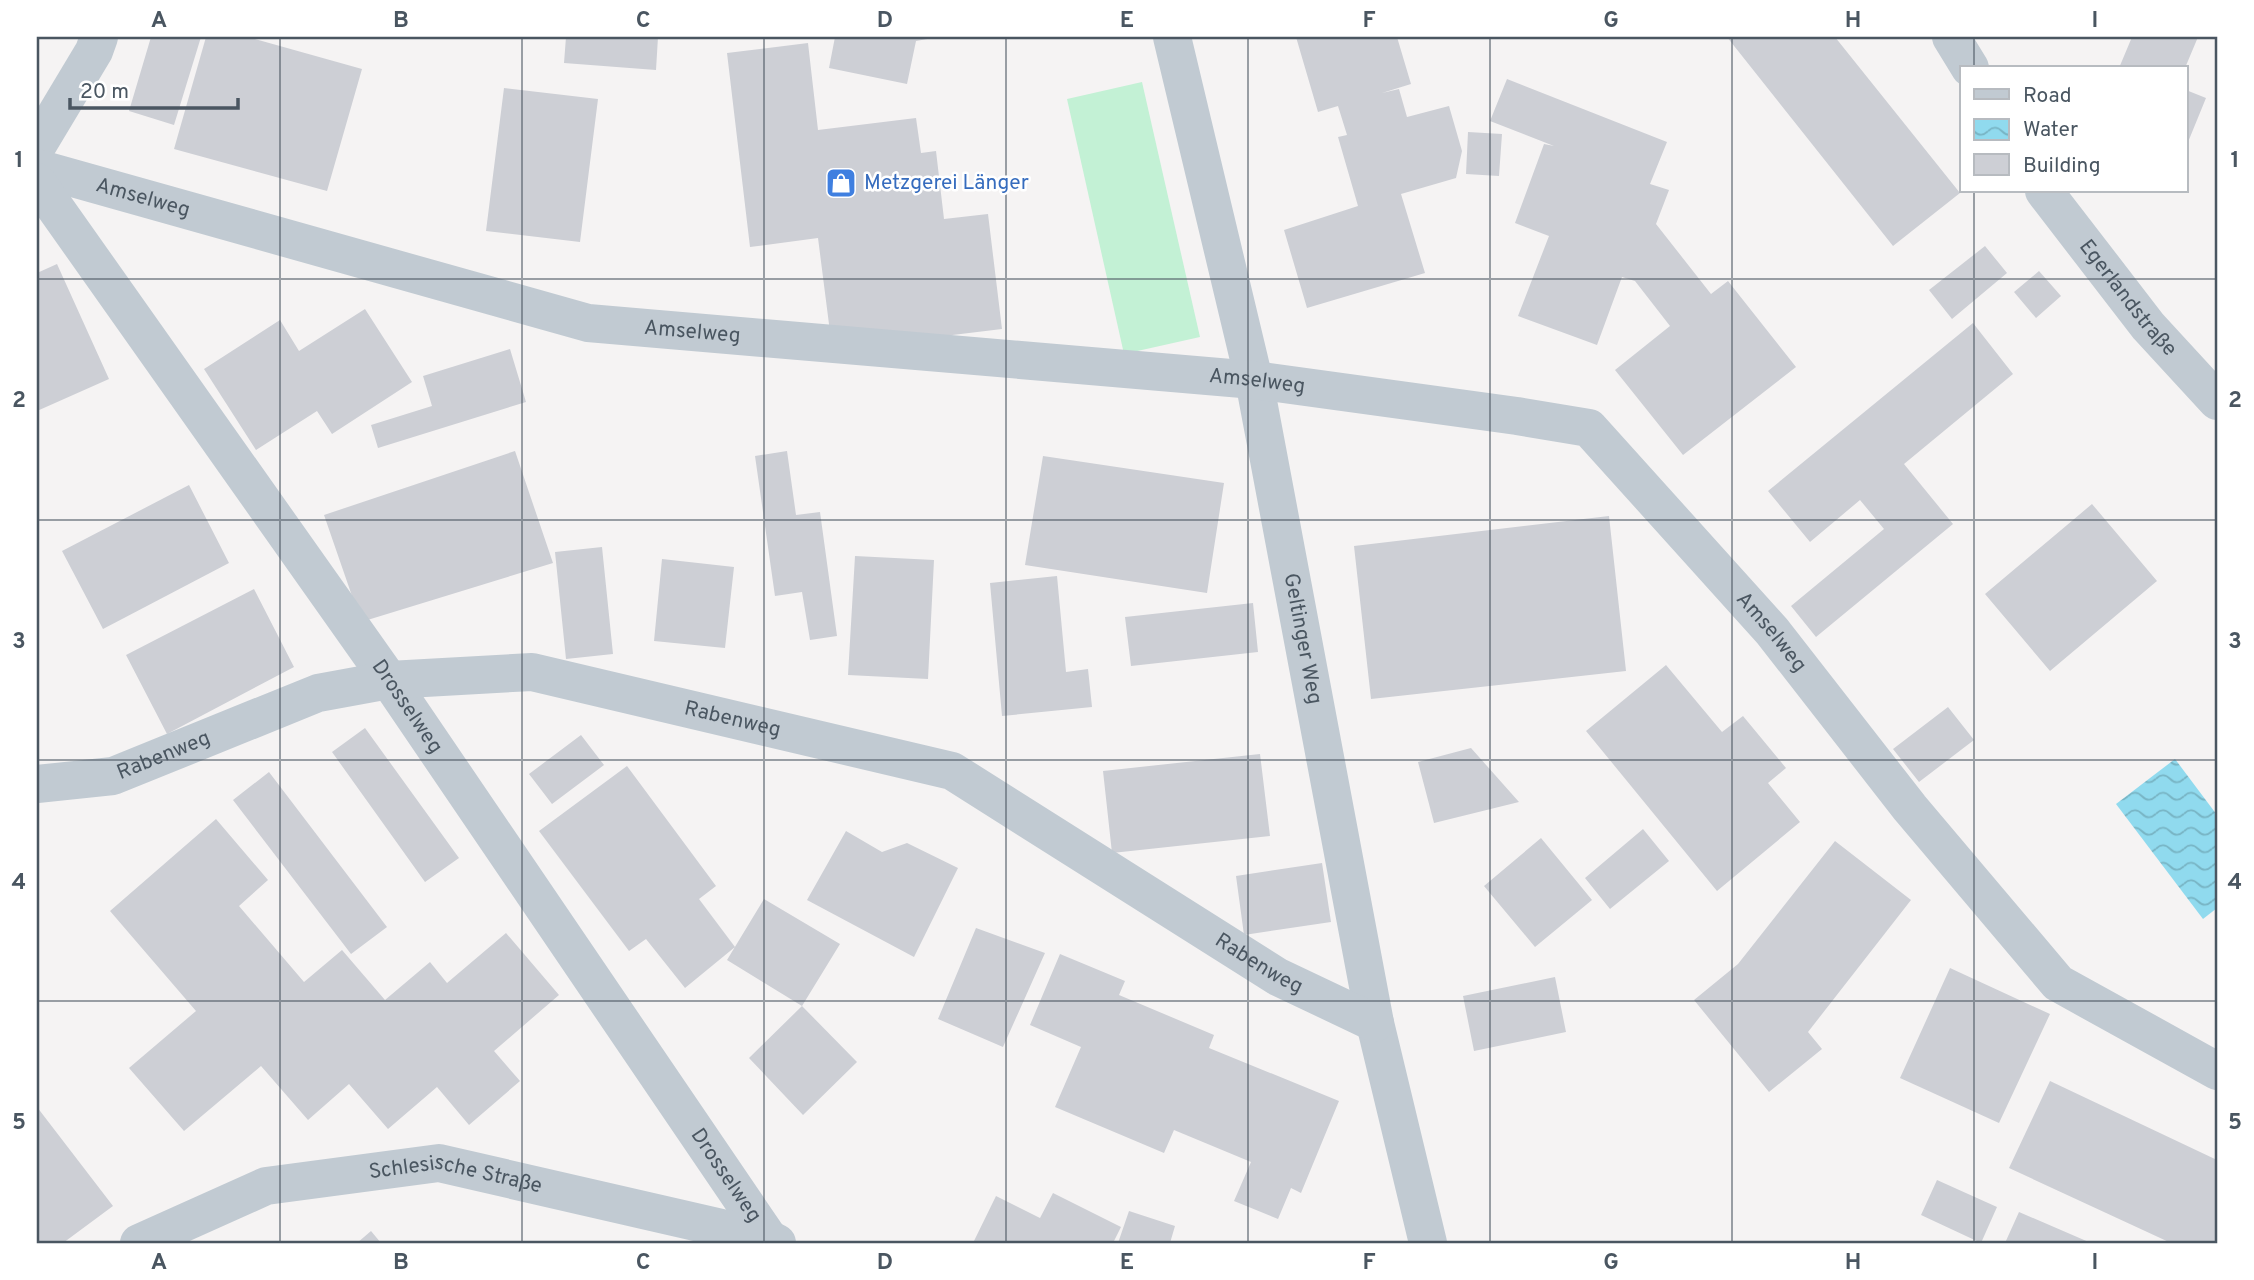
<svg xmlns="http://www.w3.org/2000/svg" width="2254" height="1280" viewBox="0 0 2254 1280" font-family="Overpass,sans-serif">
<defs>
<pattern id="water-waves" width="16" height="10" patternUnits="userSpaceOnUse" patternTransform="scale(1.75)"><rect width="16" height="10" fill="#90daee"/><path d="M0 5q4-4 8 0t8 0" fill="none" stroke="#78b4c4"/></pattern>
</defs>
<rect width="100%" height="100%" fill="#f5f3f3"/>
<!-- grass -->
<path fill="#c3f1d5" d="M 1142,82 L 1200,337 L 1124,354 L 1067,99 Z"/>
<!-- water -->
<path fill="url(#water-waves)" d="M 2175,759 L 2217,815 L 2217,908 L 2203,919 L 2116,804 Z"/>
<!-- building -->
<path fill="#cdcfd5" d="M 151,37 L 201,37 L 174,125 L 129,111 Z
M 206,37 L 248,37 L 362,69 L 327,191 L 174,149 Z
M 566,37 L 658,37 L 656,70 L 564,63 Z
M 835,37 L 933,37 L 933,38 L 916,41 L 907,84 L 829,68 Z
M 1296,37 L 1397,37 L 1411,84 L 1382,93 L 1399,89 L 1407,117 L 1449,106 L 1462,151 L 1456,178 L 1401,194 L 1425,273 L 1307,308 L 1284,230 L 1358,206 L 1338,137 L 1347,135 L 1338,106 L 1318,112 Z
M 1727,37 L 1835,37 L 1960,193 L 1893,246 Z
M 2132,37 L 2198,37 L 2185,68 L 2119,68 Z
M 808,43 L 818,130 L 916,118 L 921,153 L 936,151 L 944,219 L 988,214 L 1002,329 L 903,341 L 830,332 L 818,238 L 750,247 L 727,53 Z
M 1507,79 L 1667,142 L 1650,184 L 1669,190 L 1656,224 L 1711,294 L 1728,281 L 1796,367 L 1683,455 L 1615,370 L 1670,326 L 1635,281 L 1622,277 L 1597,345 L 1518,316 L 1549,236 L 1515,223 L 1544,144 L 1554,146 L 1490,121 Z
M 504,88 L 598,99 L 580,242 L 486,231 Z
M 2186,90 L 2206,98 L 2186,147 Z
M 1468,132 L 1502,134 L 1499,176 L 1466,174 Z
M 1985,246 L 2007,273 L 1952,319 L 1929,290 Z
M 57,264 L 109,379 L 37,411 L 37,273 Z
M 2039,271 L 2061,296 L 2036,318 L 2014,292 Z
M 365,309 L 412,382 L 332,434 L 317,411 L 256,450 L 204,369 L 280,320 L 299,351 Z
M 1973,323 L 2013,374 L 1904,464 L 1953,524 L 1816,637 L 1791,606 L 1884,529 L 1860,500 L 1810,542 L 1768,491 Z
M 510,349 L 526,402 L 378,448 L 371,425 L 432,406 L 423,376 Z
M 515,451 L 553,563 L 361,622 L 324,515 Z
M 787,451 L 796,515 L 820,512 L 837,636 L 810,640 L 802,592 L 775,596 L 755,456 Z
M 1043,456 L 1224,483 L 1207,593 L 1025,565 Z
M 189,485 L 229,563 L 103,629 L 62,551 Z
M 2092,504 L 2157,581 L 2050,671 L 1985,594 Z
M 1609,516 L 1626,671 L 1371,699 L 1354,546 Z
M 602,547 L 613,654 L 566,659 L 555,552 Z
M 855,556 L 934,560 L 928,679 L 848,675 Z
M 662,559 L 734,567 L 725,648 L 654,641 Z
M 1057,576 L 1066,672 L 1088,669 L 1092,707 L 1002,716 L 990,583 Z
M 254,589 L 294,667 L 167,734 L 126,655 Z
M 1253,603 L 1258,652 L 1131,666 L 1125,617 Z
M 1666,665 L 1722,732 L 1743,716 L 1786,768 L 1768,783 L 1800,822 L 1717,891 L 1586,731 Z
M 1948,707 L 1974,740 L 1919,782 L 1893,749 Z
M 365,728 L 459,858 L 425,882 L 332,752 Z
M 581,735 L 604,765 L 552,804 L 529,774 Z
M 1471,748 L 1519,802 L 1434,823 L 1418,762 Z
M 1260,754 L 1270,836 L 1112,853 L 1103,771 Z
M 627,766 L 716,886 L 699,899 L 735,947 L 685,988 L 646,939 L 629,951 L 539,831 Z
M 269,772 L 387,927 L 351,954 L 233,800 Z
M 216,819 L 268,880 L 239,906 L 304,982 L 342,950 L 385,1000 L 430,962 L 447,983 L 506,933 L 559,995 L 494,1051 L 520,1081 L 469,1125 L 437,1087 L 388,1129 L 349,1084 L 308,1120 L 261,1066 L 184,1131 L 129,1068 L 196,1011 L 110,911 Z
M 1643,829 L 1669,861 L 1610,909 L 1585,878 Z
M 846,831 L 882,852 L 907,843 L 958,868 L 914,957 L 807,900 Z
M 1541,838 L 1592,900 L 1535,947 L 1484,886 Z
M 1835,841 L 1911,900 L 1808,1032 L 1822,1049 L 1769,1092 L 1694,1000 L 1738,964 Z
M 1322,863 L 1331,922 L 1244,935 L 1236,876 Z
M 764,899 L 840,944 L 802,1006 L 727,960 Z
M 976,928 L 1045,953 L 1003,1047 L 938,1019 Z
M 1060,954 L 1125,981 L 1119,995 L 1214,1035 L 1209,1048 L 1339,1101 L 1301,1193 L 1291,1188 L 1278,1219 L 1234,1201 L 1251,1162 L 1174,1130 L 1164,1153 L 1055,1107 L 1081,1047 L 1030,1025 Z
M 1950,968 L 2050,1014 L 1999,1123 L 1900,1078 Z
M 1555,977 L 1566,1032 L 1474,1051 L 1463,996 Z
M 802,1006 L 857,1062 L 803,1115 L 749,1058 Z
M 2050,1081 L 2217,1160 L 2217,1243 L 2171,1243 L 2009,1168 Z
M 37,1107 L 113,1206 L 63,1243 L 37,1243 Z
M 1937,1180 L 1997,1207 L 1981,1243 L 1921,1215 Z
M 1053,1193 L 1121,1227 L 1113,1243 L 973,1243 L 996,1196 L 1040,1218 Z
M 1129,1211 L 1175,1226 L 1170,1243 L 1118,1243 Z
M 2019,1212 L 2091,1243 L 2005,1243 Z
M 371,1231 L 381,1243 L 357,1243 Z"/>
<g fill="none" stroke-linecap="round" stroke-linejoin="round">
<!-- minor -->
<g stroke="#c1cad2" stroke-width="38">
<path id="s1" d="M 1172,37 L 1254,380 L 1375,1023 L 1428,1243"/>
<path d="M 1951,37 L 1970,68"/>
<path d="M 37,146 L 94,51 L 99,37"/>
<path id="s2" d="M 37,168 L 588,323 L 1254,380 L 1517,416 L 1589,428 L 1772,631 L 1910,808 L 2058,983 L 2217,1071"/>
<path id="s3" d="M 37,182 L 389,680 L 769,1239"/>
<path id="s4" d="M 2044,191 L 2148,326 L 2217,401"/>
<path id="s5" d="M 37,784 L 113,776 L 318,693 L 389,680 L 532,672 L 952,771 L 1278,977 L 1375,1023"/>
<path id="s6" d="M 139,1243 L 266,1186 L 439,1163 L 769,1239 L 777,1243"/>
</g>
</g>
<!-- grid -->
<path fill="none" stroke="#4a5661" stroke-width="2" stroke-opacity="0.55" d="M 280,37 L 280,1243M 522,37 L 522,1243M 764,37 L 764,1243M 1006,37 L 1006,1243M 1248,37 L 1248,1243M 1490,37 L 1490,1243M 1732,37 L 1732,1243M 1974,37 L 1974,68M 1974,191 L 1974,1243M 37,279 L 2217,279M 37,520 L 2217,520M 37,760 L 2217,760M 37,1001 L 2217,1001"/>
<!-- icons -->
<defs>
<g id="shop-square" transform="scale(1.575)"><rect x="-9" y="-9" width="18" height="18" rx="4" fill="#3f7fe0" stroke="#fff"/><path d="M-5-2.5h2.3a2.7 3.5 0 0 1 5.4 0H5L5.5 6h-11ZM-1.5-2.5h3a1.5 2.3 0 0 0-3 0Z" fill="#fff"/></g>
</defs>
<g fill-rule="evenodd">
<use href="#shop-square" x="841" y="183"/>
</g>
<g text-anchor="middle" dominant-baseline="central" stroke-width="5" stroke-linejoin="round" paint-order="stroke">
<!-- shop labels -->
<g font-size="21" fill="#366cbe" stroke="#fff" text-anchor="start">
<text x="864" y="183">Metzgerei Länger</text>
</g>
<!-- street labels -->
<g font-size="21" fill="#4a5661" stroke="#fff">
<text stroke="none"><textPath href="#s2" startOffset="110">Amselweg</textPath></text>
<text stroke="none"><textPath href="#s4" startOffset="136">Egerlandstraße</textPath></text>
<text stroke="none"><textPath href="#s2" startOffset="677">Amselweg</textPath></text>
<text stroke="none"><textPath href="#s2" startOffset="1244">Amselweg</textPath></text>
<text stroke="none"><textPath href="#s2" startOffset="1853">Amselweg</textPath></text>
<text stroke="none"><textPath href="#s1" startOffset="616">Geltinger Weg</textPath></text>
<text stroke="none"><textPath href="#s3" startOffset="642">Drosselweg</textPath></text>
<text stroke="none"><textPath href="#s5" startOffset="719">Rabenweg</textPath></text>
<text stroke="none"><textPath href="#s5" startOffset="131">Rabenweg</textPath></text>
<text stroke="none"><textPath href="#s5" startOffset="1307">Rabenweg</textPath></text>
<text stroke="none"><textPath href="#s3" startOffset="1209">Drosselweg</textPath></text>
<text stroke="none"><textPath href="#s6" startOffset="331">Schlesische Straße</textPath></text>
</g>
</g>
<!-- border -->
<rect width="2254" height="1280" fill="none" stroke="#ffffff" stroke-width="77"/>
<!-- legend -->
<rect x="1960" y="66" width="228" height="126" fill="#ffffff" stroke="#b7bbc0" stroke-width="2"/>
<rect x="1974" y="89" width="35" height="10" fill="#c1cad2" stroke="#b7bbc0" stroke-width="2"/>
<text x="2023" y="102" font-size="21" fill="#4a5661">Road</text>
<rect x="1974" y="119" width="35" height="21" fill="url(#water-waves)" stroke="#b7bbc0" stroke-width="2"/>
<text x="2023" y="136" font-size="21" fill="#4a5661">Water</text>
<rect x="1974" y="154" width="35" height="21" fill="#cdcfd5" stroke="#b7bbc0" stroke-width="2"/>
<text x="2023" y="172" font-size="21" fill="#4a5661">Building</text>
<!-- scale -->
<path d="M70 98v10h168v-10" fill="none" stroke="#4a5661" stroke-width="3.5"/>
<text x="80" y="98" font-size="21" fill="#4a5661" stroke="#ffffff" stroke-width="5" paint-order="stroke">20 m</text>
<rect x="38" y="38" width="2178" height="1204" fill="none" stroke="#4a5661" stroke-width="2.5"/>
<g font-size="23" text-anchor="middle" font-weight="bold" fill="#4a5661">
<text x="159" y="27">A</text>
<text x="401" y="27">B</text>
<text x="643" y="27">C</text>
<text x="885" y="27">D</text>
<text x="1127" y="27">E</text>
<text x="1369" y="27">F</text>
<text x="1611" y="27">G</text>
<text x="1853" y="27">H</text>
<text x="2095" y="27">I</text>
<text x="19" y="167">1</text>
<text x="2235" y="167">1</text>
<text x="19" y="407">2</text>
<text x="2235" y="407">2</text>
<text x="19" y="648">3</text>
<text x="2235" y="648">3</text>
<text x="19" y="889">4</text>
<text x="2235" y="889">4</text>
<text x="19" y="1129">5</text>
<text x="2235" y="1129">5</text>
<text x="159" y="1269">A</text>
<text x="401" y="1269">B</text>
<text x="643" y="1269">C</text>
<text x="885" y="1269">D</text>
<text x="1127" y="1269">E</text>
<text x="1369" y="1269">F</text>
<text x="1611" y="1269">G</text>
<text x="1853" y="1269">H</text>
<text x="2095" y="1269">I</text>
</g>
</svg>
